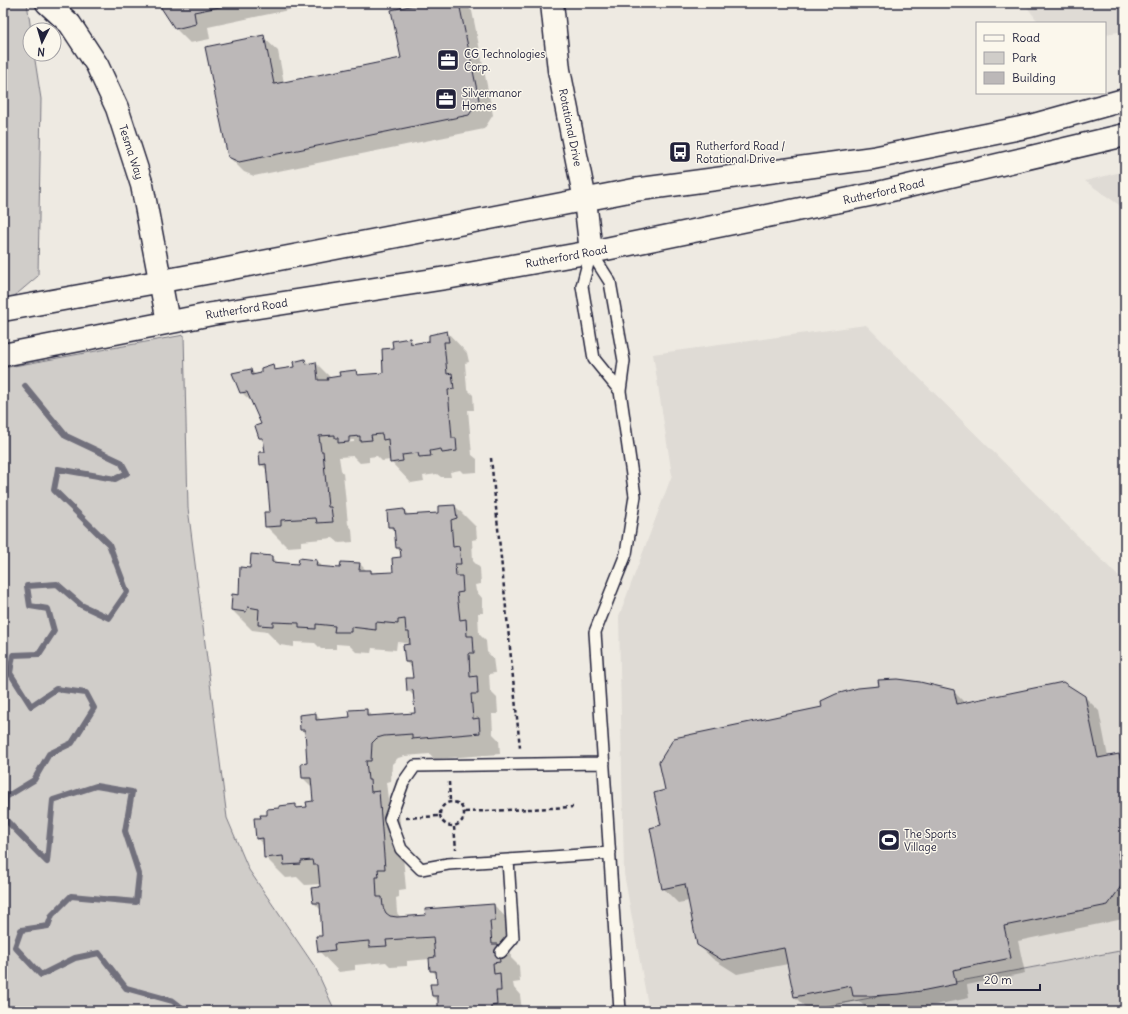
<svg xmlns="http://www.w3.org/2000/svg" width="1128" height="1014" viewBox="0 0 1128 1014" font-family="Delius,sans-serif">
<rect width="100%" height="100%" fill="#eeeae2"/>
<filter id="ink" filterUnits="userSpaceOnUse"><feTurbulence type="fractalNoise" baseFrequency=".025" numOctaves="2"/><feDisplacementMap in="SourceGraphic" scale="8" xChannelSelector="R" yChannelSelector="G"/><feConvolveMatrix kernelMatrix="1 2 1 2 8 2 1 2 1" color-interpolation-filters="sRGB"/></filter>
<g filter="url(#ink)">
<!-- built -->
<path fill="#dfdbd5" d="M 1024,3 L 1125,3 L 1125,31 L 1105,34 L 1105,23 L 1039,23 Z
M 1125,171 L 1125,209 L 1085,181 Z
M 866,325 L 1125,583 L 1125,950 L 801,1011 L 649,1011 L 624,874 L 619,616 L 672,475 L 653,354 Z"/>
<!-- green -->
<path fill="#d0cdc9" stroke="#797882" d="M 3,3 L 27,3 L 31,30 L 30,30 L 30,54 L 34,54 L 41,99 L 38,276 L 11,299 L 3,299 Z
M 184,335 L 188,508 L 227,818 L 249,870 L 315,967 L 335,1011 L 3,1011 L 3,368 Z
M 1125,950 L 1125,1011 L 801,1011 Z"/>
<!-- shadow -->
<path fill="#0003" fill-rule="evenodd" d="M 159,3 L 322,3 L 208,27 L 210,39 L 190,43 L 175,28 Z
M 428,3 L 463,3 L 472,11 L 493,115 L 484,129 L 254,176 L 244,172 L 229,157 L 263,37 L 278,51 L 284,83 L 402,59 Z
M 447,332 L 467,353 L 469,362 L 465,363 L 467,389 L 473,395 L 474,410 L 468,410 L 472,455 L 477,459 L 477,472 L 463,473 L 460,470 L 450,472 L 451,477 L 441,477 L 437,474 L 423,476 L 424,481 L 411,483 L 391,462 L 391,460 L 382,461 L 377,456 L 369,457 L 369,462 L 360,463 L 353,456 L 339,457 L 341,470 L 343,473 L 348,524 L 352,529 L 353,542 L 339,543 L 333,538 L 301,541 L 301,546 L 287,547 L 266,526 L 271,513 L 268,471 L 261,464 L 266,453 L 265,443 L 259,437 L 262,424 L 254,404 L 241,392 L 251,370 L 256,375 L 262,374 L 273,365 L 278,371 L 295,368 L 305,360 L 309,364 L 316,363 L 331,378 L 341,377 L 356,371 L 360,376 L 385,374 L 394,348 L 410,339 L 415,344 L 431,342 ZM 354,440 L 354,442 L 342,443 L 340,441 Z
M 455,506 L 476,527 L 477,539 L 472,540 L 473,561 L 480,568 L 481,584 L 475,585 L 476,591 L 482,598 L 483,613 L 478,613 L 479,634 L 486,641 L 487,652 L 493,658 L 495,673 L 489,674 L 490,691 L 497,698 L 498,714 L 492,714 L 493,734 L 499,740 L 500,754 L 434,759 L 430,754 L 405,756 L 398,758 L 392,764 L 391,781 L 386,782 L 388,799 L 390,801 L 391,804 L 399,813 L 406,889 L 399,890 L 399,897 L 396,898 L 397,913 L 401,918 L 427,916 L 494,905 L 514,926 L 510,942 L 511,958 L 519,966 L 520,982 L 513,983 L 514,988 L 520,995 L 522,1011 L 437,1011 L 439,1010 L 439,1002 L 433,996 L 438,984 L 438,976 L 431,970 L 430,959 L 407,961 L 407,966 L 391,967 L 386,962 L 355,965 L 355,970 L 339,972 L 319,951 L 323,936 L 321,910 L 314,903 L 321,888 L 321,884 L 305,885 L 297,877 L 286,878 L 265,857 L 264,846 L 257,838 L 262,819 L 280,809 L 295,805 L 298,809 L 308,808 L 314,802 L 313,788 L 303,778 L 308,764 L 306,735 L 301,729 L 315,714 L 321,720 L 351,718 L 366,710 L 373,717 L 416,714 L 415,697 L 408,690 L 414,678 L 413,669 L 406,662 L 413,644 L 397,642 L 396,650 L 372,648 L 371,653 L 356,652 L 349,645 L 336,644 L 336,649 L 321,649 L 315,643 L 294,642 L 294,647 L 280,645 L 267,632 L 252,630 L 232,610 L 240,596 L 251,570 L 272,557 L 278,563 L 299,565 L 317,561 L 324,568 L 341,569 L 360,564 L 367,571 L 371,571 L 374,574 L 394,573 L 402,558 L 401,552 L 397,548 L 395,532 L 389,526 L 404,510 L 409,516 L 439,514 Z
M 953,691 L 965,703 L 1084,696 L 1099,711 L 1108,757 L 1119,755 L 1125,761 L 1125,916 L 1123,919 L 1018,941 L 1025,973 L 967,985 L 969,998 L 935,1005 L 915,1008 L 886,1010 L 868,1010 L 859,1001 L 809,1011 L 795,997 L 788,964 L 737,974 L 713,959 L 698,945 L 689,901 L 678,903 L 663,888 Z"/>
<g fill="none" stroke-linecap="round" stroke-linejoin="round">
<!-- stream -->
<path stroke="#716f7c" stroke-width="6" d="M 25,386 L 66,436 L 121,462 L 127,473 L 115,479 L 58,469 L 54,490 L 109,544 L 127,592 L 109,618 L 81,605 L 57,584 L 27,586 L 30,606 L 48,609 L 54,631 L 39,654 L 13,655 L 10,673 L 31,706 L 56,689 L 86,693 L 94,708 L 72,743 L 49,754 L 34,780 L 6,797 L 5,819 L 47,862 L 53,800 L 96,786 L 132,792 L 125,831 L 139,874 L 136,902 L 71,896 L 52,915 L 48,926 L 21,930 L 15,947 L 41,975 L 75,958 L 99,953 L 126,988 L 173,1001 L 186,1011"/>
</g>
<!-- building -->
<path fill="#bcb8b8" stroke="#22223b" d="M 158,3 L 240,3 L 194,12 L 196,24 L 175,29 Z
M 423,3 L 459,3 L 479,100 L 469,115 L 239,162 L 228,157 L 205,47 L 264,35 L 274,84 L 401,58 L 391,10 Z
M 447,331 L 449,342 L 444,342 L 447,374 L 452,373 L 454,389 L 448,390 L 452,438 L 456,438 L 457,451 L 442,453 L 441,449 L 430,451 L 431,456 L 419,457 L 418,453 L 402,455 L 403,461 L 390,463 L 388,439 L 383,440 L 382,434 L 371,435 L 372,440 L 360,441 L 360,436 L 349,437 L 349,442 L 338,443 L 338,438 L 335,438 L 335,435 L 319,436 L 321,451 L 323,451 L 328,507 L 331,507 L 333,522 L 317,523 L 316,518 L 281,520 L 281,526 L 265,527 L 264,512 L 270,512 L 266,464 L 260,465 L 259,452 L 265,452 L 263,438 L 259,438 L 255,426 L 261,424 L 247,392 L 240,393 L 232,373 L 251,369 L 252,375 L 261,373 L 261,368 L 273,364 L 274,370 L 294,367 L 293,362 L 305,359 L 306,364 L 316,362 L 318,380 L 328,380 L 327,378 L 340,376 L 339,372 L 356,370 L 357,375 L 383,373 L 382,349 L 393,348 L 392,341 L 410,338 L 411,344 L 429,341 L 429,335 Z
M 455,505 L 457,518 L 451,520 L 453,547 L 459,546 L 461,564 L 455,564 L 456,576 L 462,576 L 463,592 L 457,593 L 460,620 L 466,619 L 467,636 L 473,636 L 474,653 L 469,653 L 470,677 L 477,676 L 478,694 L 471,694 L 473,719 L 479,718 L 480,733 L 412,739 L 412,734 L 384,736 L 377,738 L 372,743 L 371,761 L 366,761 L 368,780 L 370,780 L 371,792 L 379,791 L 385,869 L 378,869 L 379,877 L 376,877 L 377,897 L 382,897 L 383,907 L 386,913 L 390,916 L 397,917 L 426,915 L 425,909 L 494,904 L 495,921 L 490,921 L 492,944 L 498,944 L 500,962 L 493,963 L 494,974 L 500,973 L 501,991 L 496,991 L 497,1005 L 491,1006 L 491,1011 L 436,1011 L 438,1010 L 438,996 L 432,996 L 430,984 L 437,984 L 436,971 L 430,971 L 429,958 L 435,957 L 433,937 L 386,940 L 387,946 L 369,947 L 369,941 L 334,944 L 335,950 L 318,952 L 316,936 L 322,936 L 320,903 L 313,903 L 311,888 L 320,887 L 318,865 L 313,865 L 312,860 L 301,861 L 301,864 L 284,865 L 283,856 L 264,858 L 263,838 L 256,839 L 254,818 L 261,818 L 260,815 L 267,815 L 267,809 L 279,808 L 279,806 L 296,804 L 296,808 L 307,807 L 306,802 L 313,801 L 311,778 L 302,778 L 301,764 L 307,763 L 305,730 L 300,730 L 299,715 L 316,713 L 316,720 L 350,717 L 349,710 L 367,709 L 367,716 L 415,713 L 413,690 L 407,691 L 406,678 L 413,678 L 411,662 L 405,662 L 403,645 L 410,644 L 409,632 L 406,632 L 405,619 L 398,620 L 398,624 L 376,622 L 376,630 L 351,627 L 351,632 L 334,632 L 335,626 L 316,624 L 316,629 L 299,628 L 299,623 L 273,622 L 273,626 L 258,625 L 259,609 L 248,607 L 246,612 L 231,610 L 232,594 L 239,595 L 240,567 L 250,568 L 251,554 L 272,556 L 272,562 L 298,564 L 299,558 L 317,560 L 316,566 L 340,568 L 341,562 L 360,563 L 359,570 L 371,570 L 371,573 L 393,572 L 392,558 L 401,557 L 400,548 L 396,548 L 394,527 L 388,527 L 387,511 L 404,509 L 405,515 L 438,513 L 438,506 Z
M 897,679 L 920,682 L 954,690 L 957,704 L 1063,682 L 1085,696 L 1098,758 L 1119,754 L 1125,781 L 1125,851 L 1118,853 L 1124,882 L 1108,905 L 1004,926 L 1011,958 L 953,970 L 956,984 L 921,991 L 900,994 L 871,996 L 853,996 L 851,986 L 794,997 L 784,948 L 722,960 L 697,945 L 685,884 L 662,889 L 650,828 L 661,825 L 654,793 L 665,790 L 659,762 L 674,738 L 822,707 L 821,701 L 836,694 L 858,688 L 879,686 L 878,680 Z"/>
<g fill="none" stroke-linecap="round" stroke-linejoin="round">
<!-- service casing -->
<g stroke="#22223b" stroke-width="14">
<path id="service" d="M 591,252 L 610,282 L 624,361 L 620,391 L 635,496 L 626,554 L 595,632 L 620,1011
M 591,252 L 582,286 L 594,359 L 620,391
M 604,763 L 415,766 L 403,783 L 390,819 L 401,849 L 421,869 L 448,864 L 610,853
M 501,952 L 513,938 L 508,860"/>
</g>
<!-- minor casing -->
<g stroke="#22223b" stroke-width="25">
<g id="minor">
<path id="s1" d="M 47,3 L 70,24 L 97,65 L 117,108 L 142,185 L 168,322"/>
<path id="s2" d="M 552,3 L 559,70 L 585,200 L 591,252"/>
</g>
</g>
<!-- secondary casing -->
<g stroke="#22223b" stroke-width="25">
<g id="secondary">
<path d="M 3,310 L 217,271 L 634,190 L 873,158 L 1030,126 L 1120,101 L 1125,102"/>
<path id="s3" d="M 3,355 L 212,314 L 446,278 L 591,252 L 874,194 L 1125,135"/>
</g>
</g>
<!-- path -->
<path stroke="#22223b" stroke-width="2.5" stroke-dasharray="4 3" stroke-linecap="butt" d="M 491,458 L 520,748
M 449,782 L 450,801
M440 814a12 12 0 1 1 24 0a12 12 0 1 1-24 0Z
M 465,812 L 573,807
M 406,818 L 440,816
M 454,827 L 456,849
M 652,1007 L 653,1011"/>
<!-- service -->
<use href="#service" stroke="#fbf7ec" stroke-width="11"/>
<!-- minor -->
<use href="#minor" stroke="#fbf7ec" stroke-width="22"/>
<!-- secondary -->
<use href="#secondary" stroke="#fbf7ec" stroke-width="22"/>
</g>
</g>
<!-- icons -->
<defs>
<g id="office-square" transform="scale(1.15)"><rect x="-9" y="-9" width="18" height="18" rx="4" fill="#22223b" stroke="#fbf7ec"/><path d="M-6-3h4V-5.5h4V-3h4V5H-6ZM-1-4.5V-3h2v-1.5ZM-6 0V1H6V0Z" fill="#fff"/></g>
<g id="bus-square" transform="scale(1.15)"><rect x="-9" y="-9" width="18" height="18" rx="4" fill="#22223b" stroke="#fbf7ec"/><path d="M-5-6H5V4H4V6H2V4H-2V6H-4V4H-5ZM-3.5-4V0h7V-4ZM-3.5 1.2v1.5H-2V1.2ZM2 1.2v1.5H3.5V1.2Z" fill="#fff"/></g>
<g id="stadium-square" transform="scale(1.15)"><rect x="-9" y="-9" width="18" height="18" rx="4" fill="#22223b" stroke="#fbf7ec"/><path d="M0-5a6.5 5 0 1 0 0 10a6.5 5 0 1 0 0-10ZM-3.5-1.8h7v3.6h-7Z" fill="#fff"/></g>
</defs>
<g fill-rule="evenodd">
<use href="#office-square" x="448" y="60"/>
<use href="#office-square" x="446" y="99"/>
<use href="#bus-square" x="680" y="152"/>
<use href="#stadium-square" x="889" y="840"/>
</g>
<g text-anchor="middle" dominant-baseline="central" stroke-width="3" stroke-linejoin="round" paint-order="stroke">
<!-- poi labels -->
<g font-size="11" fill="#22223b" stroke="#fbf7ec" text-anchor="start">
<text x="464" y="54">CG Technologies<tspan x="464" dy="13">Corp.</tspan></text>
<text x="462" y="93">Silvermanor<tspan x="462" dy="13">Homes</tspan></text>
<text x="696" y="146">Rutherford Road /<tspan x="696" dy="13">Rotational Drive</tspan></text>
<text x="904" y="834">The Sports<tspan x="904" dy="13">Village</tspan></text>
</g>
<!-- street labels -->
<g font-size="11" fill="#22223b" stroke="#fbf7ec">
<text stroke="none"><textPath href="#s2" startOffset="126">Rotational Drive</textPath></text>
<text stroke="none"><textPath href="#s1" startOffset="174">Tesma Way</textPath></text>
<text stroke="none"><textPath href="#s3" startOffset="896">Rutherford Road</textPath></text>
<text stroke="none"><textPath href="#s3" startOffset="572">Rutherford Road</textPath></text>
<text stroke="none"><textPath href="#s3" startOffset="248">Rutherford Road</textPath></text>
</g>
</g>
<!-- margin -->
<rect width="1128" height="1014" fill="none" stroke="#fbf7ec" stroke-width="16"/>
<rect x="8" y="8" width="1112" height="998" fill="none" stroke="#22223b" stroke-width="1.5" filter="url(#ink)"/>
<!-- legend -->
<rect x="976" y="22" width="130" height="72" fill="#fbf7ec" stroke="#a4a2a5"/>
<rect x="984" y="35" width="20" height="6" fill="#fbf7ec" stroke="#a4a2a5"/>
<text x="1012" y="42" font-size="12" fill="#22223b">Road</text>
<rect x="984" y="52" width="20" height="12" fill="#d0cdc9" stroke="#a4a2a5"/>
<text x="1012" y="62" font-size="12" fill="#22223b">Park</text>
<rect x="984" y="72" width="20" height="12" fill="#bcb8b8" stroke="#a4a2a5"/>
<text x="1012" y="82" font-size="12" fill="#22223b">Building</text>
<!-- north arrow -->
<g transform="translate(42 42) rotate(185)"><circle r="19" fill="#fbf7ec" stroke="#a4a2a5"/>
<path d="M0-3L7 15L0 10L-7 15Z" fill="#22223b"/>
<text y="-6" font-size="11" font-weight="bold" text-anchor="middle" fill="#22223b">N</text>
</g>
<!-- scale -->
<path d="M978 984v6h62v-6" fill="none" stroke="#22223b" stroke-width="2"/>
<text x="984" y="984" font-size="12" fill="#22223b" stroke="#fbf7ec" stroke-width="3" paint-order="stroke">20 m</text>
</svg>
